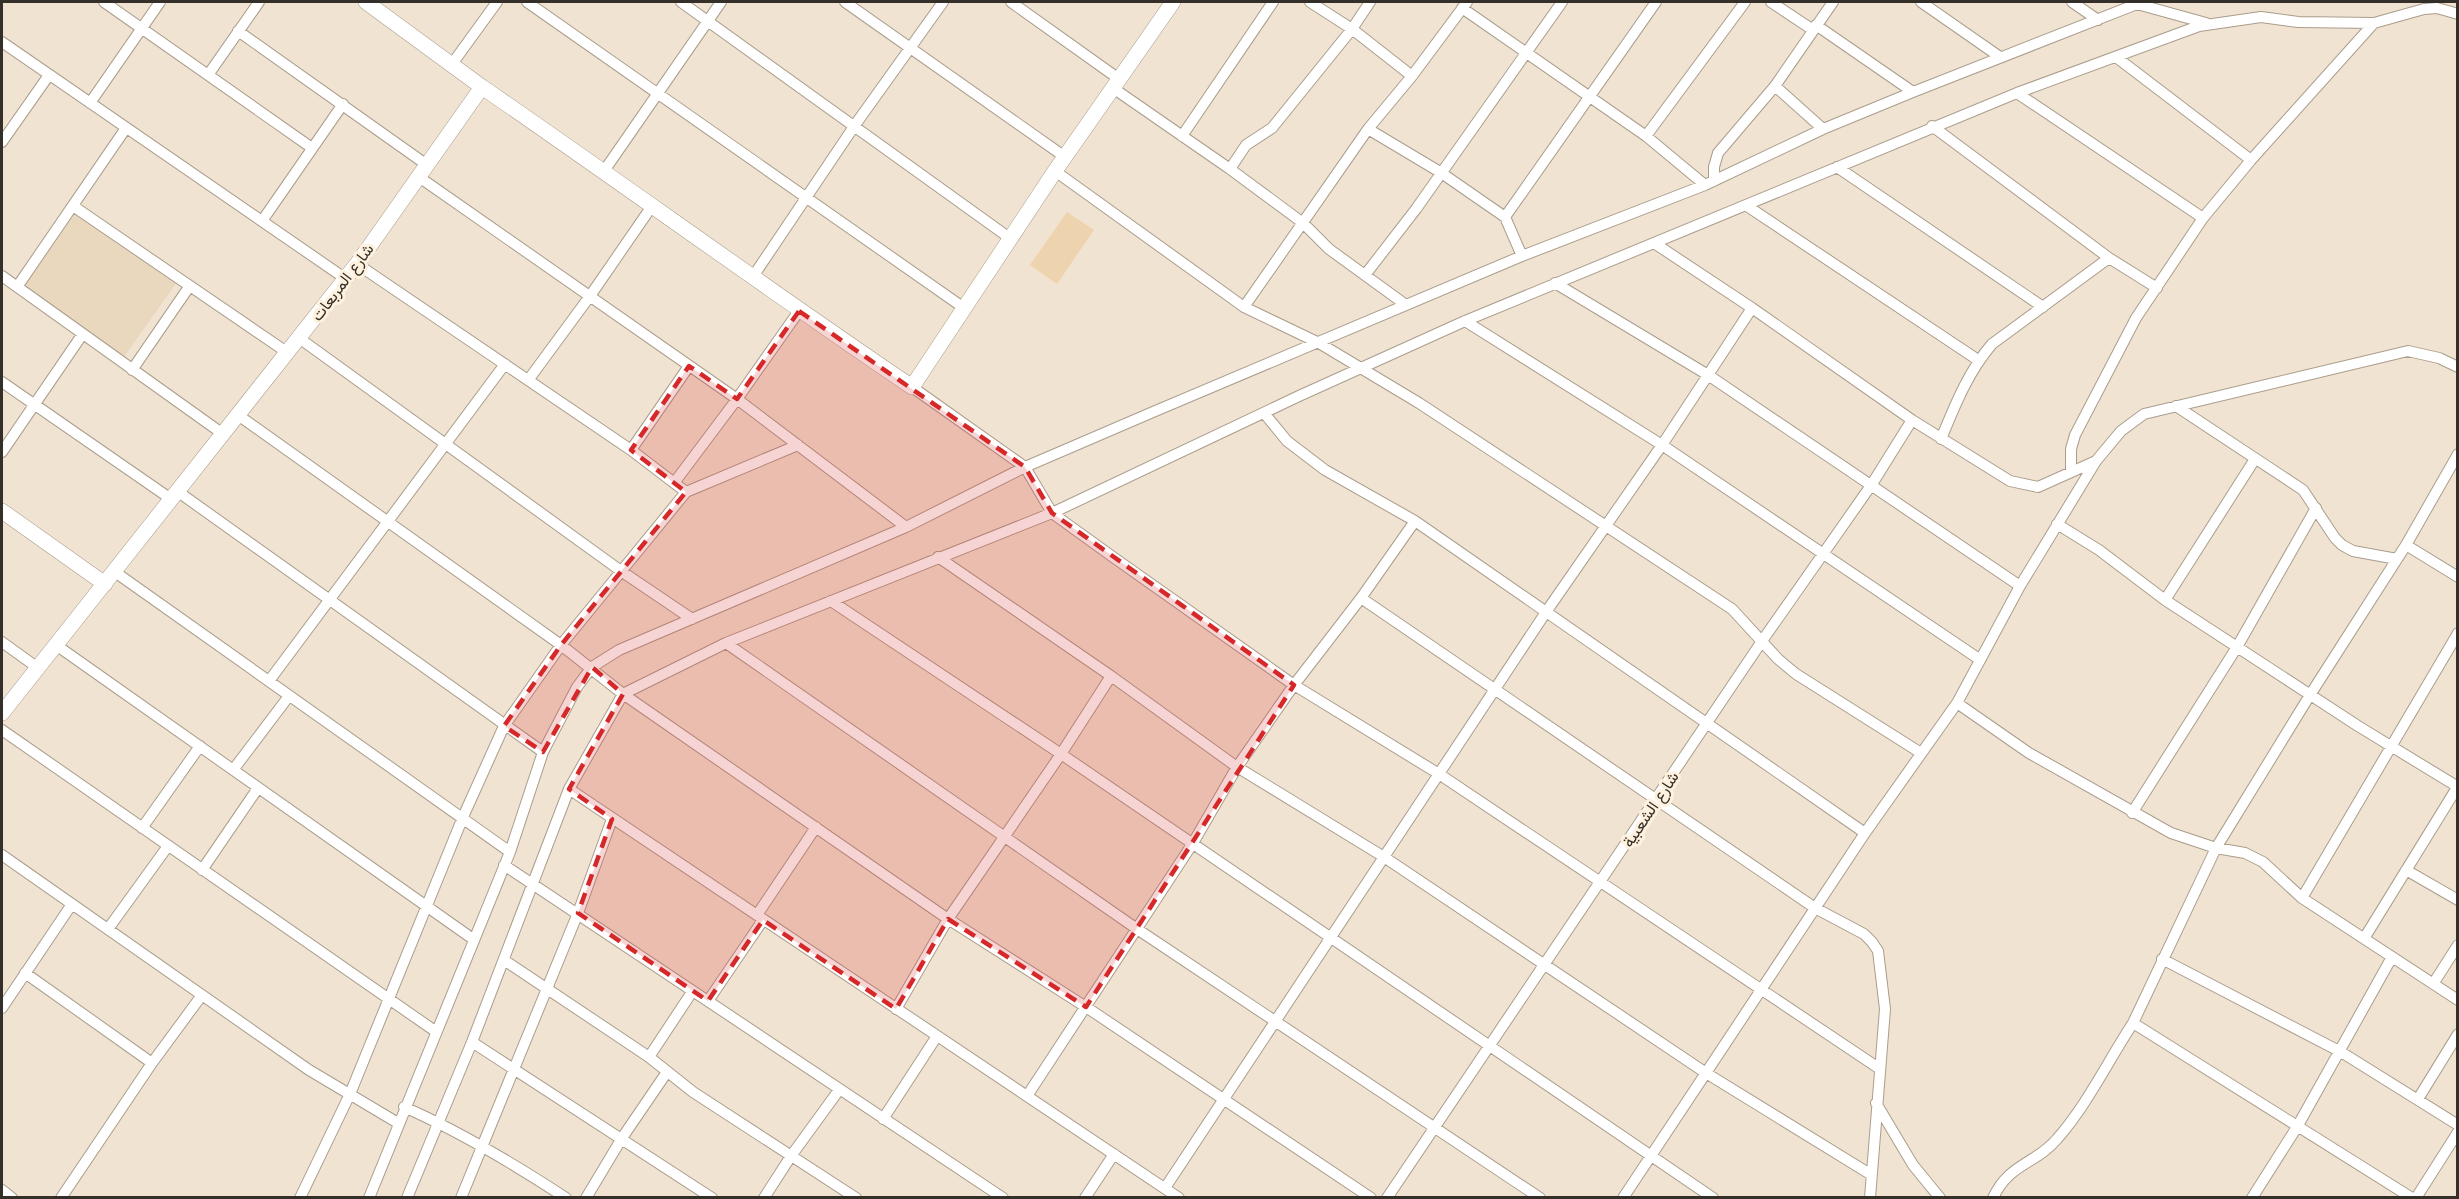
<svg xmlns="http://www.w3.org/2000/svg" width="2459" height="1199" viewBox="0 0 2459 1199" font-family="'Open Sans',Vazirmatn,sans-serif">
<rect width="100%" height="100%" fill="#f1e3d1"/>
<!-- built -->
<path fill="#e9d7be" d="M 77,211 L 177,282 L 124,357 L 24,286 Z"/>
<!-- garden -->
<path fill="#eed3af" d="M 1067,212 L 1094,230 L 1057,284 L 1030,265 Z"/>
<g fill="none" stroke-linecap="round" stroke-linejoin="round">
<!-- street casing -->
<g stroke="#aa9d8c" stroke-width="12">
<path id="street" d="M 104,2 L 312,148
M 527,2 L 964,308
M 681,2 L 1011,239
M 845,2 L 1065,157
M 1011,2 L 1119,79
M 1310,2 L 1352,29 L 1412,76
M 1771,2 L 1813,30
M 1921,2 L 2000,57
M 2072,2 L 2098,20
M 2137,4 L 2206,23
M 1462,8 L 1646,136 L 1705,185
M 1816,25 L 1913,92
M 238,31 L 427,165
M 2,42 L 346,279
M 2116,57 L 2251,160
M 452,64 L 497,2
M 208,75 L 259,2
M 1775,86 L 1823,129
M 1113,88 L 1230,169 L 1303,223 L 1329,249 L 1406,305
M 2017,93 L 2203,218
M 90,103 L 160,2
M 1932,126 L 2109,258 L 1992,344 C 1968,372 1955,405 1941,439
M 1368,129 L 1440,172 L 1505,217 L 1522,256
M 1182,136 L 1273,2
M 1646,136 L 1745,2
M 2,142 L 49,75
M 1837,167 L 2043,307
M 1230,169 L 1246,145 L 1272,128 L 1352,29 L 1370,2
M 604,171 L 721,2
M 1055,171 L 1244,307 L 1319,343 L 1419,403 L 1732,609 L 1778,659 L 1796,674 L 1921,753
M 419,177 L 737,399 L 906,527
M 1714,181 L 1714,167 L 1718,153 L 1775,86 L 1833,2
M 73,206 L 288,353
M 1747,206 L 1978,360
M 1505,217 L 1656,2
M 262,221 L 343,104
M 1654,243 L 1752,308 L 1912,420 L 2010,481 L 2038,487 L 2096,461
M 2109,258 L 2157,288
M 357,264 L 631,450 L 686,492
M 1365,275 L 1416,209 L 1562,2
M 2,276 L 223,434
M 752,278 L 855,125 L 943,2
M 1555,283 L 1708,375 L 2020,586
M 17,287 L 126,128
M 1244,307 L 1368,129 L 1412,76 L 1467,2
M 1465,321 L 1662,445 L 1979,659
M 299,338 L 621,571 L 692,619
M 132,370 L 189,287
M 529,379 L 590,296 L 652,206
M 2,382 L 171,499
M 912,387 L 1025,467 L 1052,513 L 1113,557 L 1294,685 L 1439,774 L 1880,1069
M 2176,406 L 2303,490 L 2335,538 L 2342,545 L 2353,551 L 2397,559
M 1264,413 L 1287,441 L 1325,470 L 1415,521 L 1865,833
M 238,415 L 561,645 L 623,694 L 948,919 L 1086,1007 L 1371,1198
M 631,450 L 689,366
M 2,452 L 82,335
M 2071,471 L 2071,449 L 2075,435 L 2136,318 L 2203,218 L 2251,160 L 2374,23
M 674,483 L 737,399 L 799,311
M 177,491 L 543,752
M 2057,524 L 2099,550 L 2165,600 L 2237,647 L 2358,726 L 2458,787
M 2406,545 L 2458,577
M 938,557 L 1111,676 L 1237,767 L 1384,857 L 1706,1073 L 1870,1174
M 115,572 L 510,852
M 1361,598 L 1815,908 L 1864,934 L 1872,942 L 1878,951 L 1885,1009 L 1870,1198
M 2165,600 L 2255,459
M 831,601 L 1061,754 L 1713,1198
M 2,642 L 38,668
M 726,643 L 1137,929 L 1540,1198
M 56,645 L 473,939
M 269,681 L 505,364
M 1957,703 L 2029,753 L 2171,833 L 2216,848 L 2245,853 L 2263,862 L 2302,898 L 2458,1000
M 2,730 L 435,1031
M 233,770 L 289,696
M 569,789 L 1179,1198
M 2132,813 L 2237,647 L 2316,508
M 142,828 L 200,746
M 2,855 L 309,1070 L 398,1123
M 504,865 L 1003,1198
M 202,870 L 258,788
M 2406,870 L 2458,900
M 2302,898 L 2458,633
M 757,915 L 816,827
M 108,929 L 168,846
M 2365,937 L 2458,786
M 2162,959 L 2341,1052 L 2458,1125
M 504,960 L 649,1057 L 693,1092 L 856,1198
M 25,973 L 152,1063
M 2433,984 L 2458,945
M 708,1001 L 763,920
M 2,1008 L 72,904
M 896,1009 L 948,919 L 1061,754 L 1111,676
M 2133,1023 L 2216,848 L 2310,695 L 2406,545 L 2458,454
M 472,1042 L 712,1198
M 649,1057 L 692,992
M 1027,1096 L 1193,843 L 1237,767 L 1294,685 L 1361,598 L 1415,521
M 2418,1099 L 2458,1034
M 1876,1103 L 1913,1165 L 1940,1198
M 404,1107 C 461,1132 514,1164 566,1198
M 883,1119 L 937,1036
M 1165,1188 L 1546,612 L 1662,445 L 1752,308
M 2,1190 L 12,1198
M 61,1198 L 152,1063 L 202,995
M 300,1198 L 350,1094 L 463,817 L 504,726 L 561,645 L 686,492 L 798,445
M 369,1198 L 510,852 L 543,752 L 577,687 L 592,667 L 619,650 L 906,527 L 1025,467 L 1153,412 L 1522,256 L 1705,185 L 1823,129 L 1913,92 L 2142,2
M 407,1198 L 472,1042 L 569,789 L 623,694 L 726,643 L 1052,513 L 1299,396 L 1465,321 L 2017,93 L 2199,26 L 2261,17 L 2298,22 L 2374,23 L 2424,9 L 2437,8 L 2458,14
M 461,1198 L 578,913 L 612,819
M 586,1198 L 622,1138 L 667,1072
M 764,1198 L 791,1156 L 839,1090
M 1085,1198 L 1114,1154
M 1387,1198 L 1762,641 L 1872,484 L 1912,420
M 1623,1198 L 1865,833 L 1957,703 L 2020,586 L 2096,461 L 2121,431 L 2144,414 L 2408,351 L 2439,358 L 2458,367
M 1993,1198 C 2009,1163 2036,1164 2057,1139 C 2087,1105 2108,1061 2133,1023 L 2412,1198
M 2252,1198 L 2297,1127 L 2392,957
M 2416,1198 L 2458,1132"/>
</g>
<!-- secondary casing -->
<g stroke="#aa9d8c" stroke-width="16">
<path id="secondary" d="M 482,87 C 626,186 767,289 912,387 L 1055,171 L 1173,2
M 2,511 L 105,584
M 2,713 L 357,264 L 482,87 L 366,2"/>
</g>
<!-- street -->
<use href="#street" stroke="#fff" stroke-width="10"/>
<!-- secondary -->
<use href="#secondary" stroke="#fff" stroke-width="15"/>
</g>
<!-- marked area -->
<path fill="#d62828" fill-opacity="0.2" stroke="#d62828" stroke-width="4.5" stroke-dasharray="12 8" stroke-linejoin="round" d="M 799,311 L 1025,467 L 1052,513 L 1294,685 L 1086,1007 L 948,919 L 896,1009 L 763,920 L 708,1001 L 578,913 L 612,819 L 569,789 L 623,694 L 592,667 L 543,752 L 504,726 L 561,645 L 686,492 L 631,450 L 689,366 L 737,399 Z"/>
<g text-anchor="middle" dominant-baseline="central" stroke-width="6" stroke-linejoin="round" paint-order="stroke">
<!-- street labels -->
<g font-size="16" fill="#342f28" stroke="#fef1de">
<text transform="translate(342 282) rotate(-53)">شارع المربعات</text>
<text transform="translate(1650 809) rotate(-56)">شارع الشعبية</text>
</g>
</g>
<!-- border -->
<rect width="2459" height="1199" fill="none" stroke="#342f28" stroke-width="6"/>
</svg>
